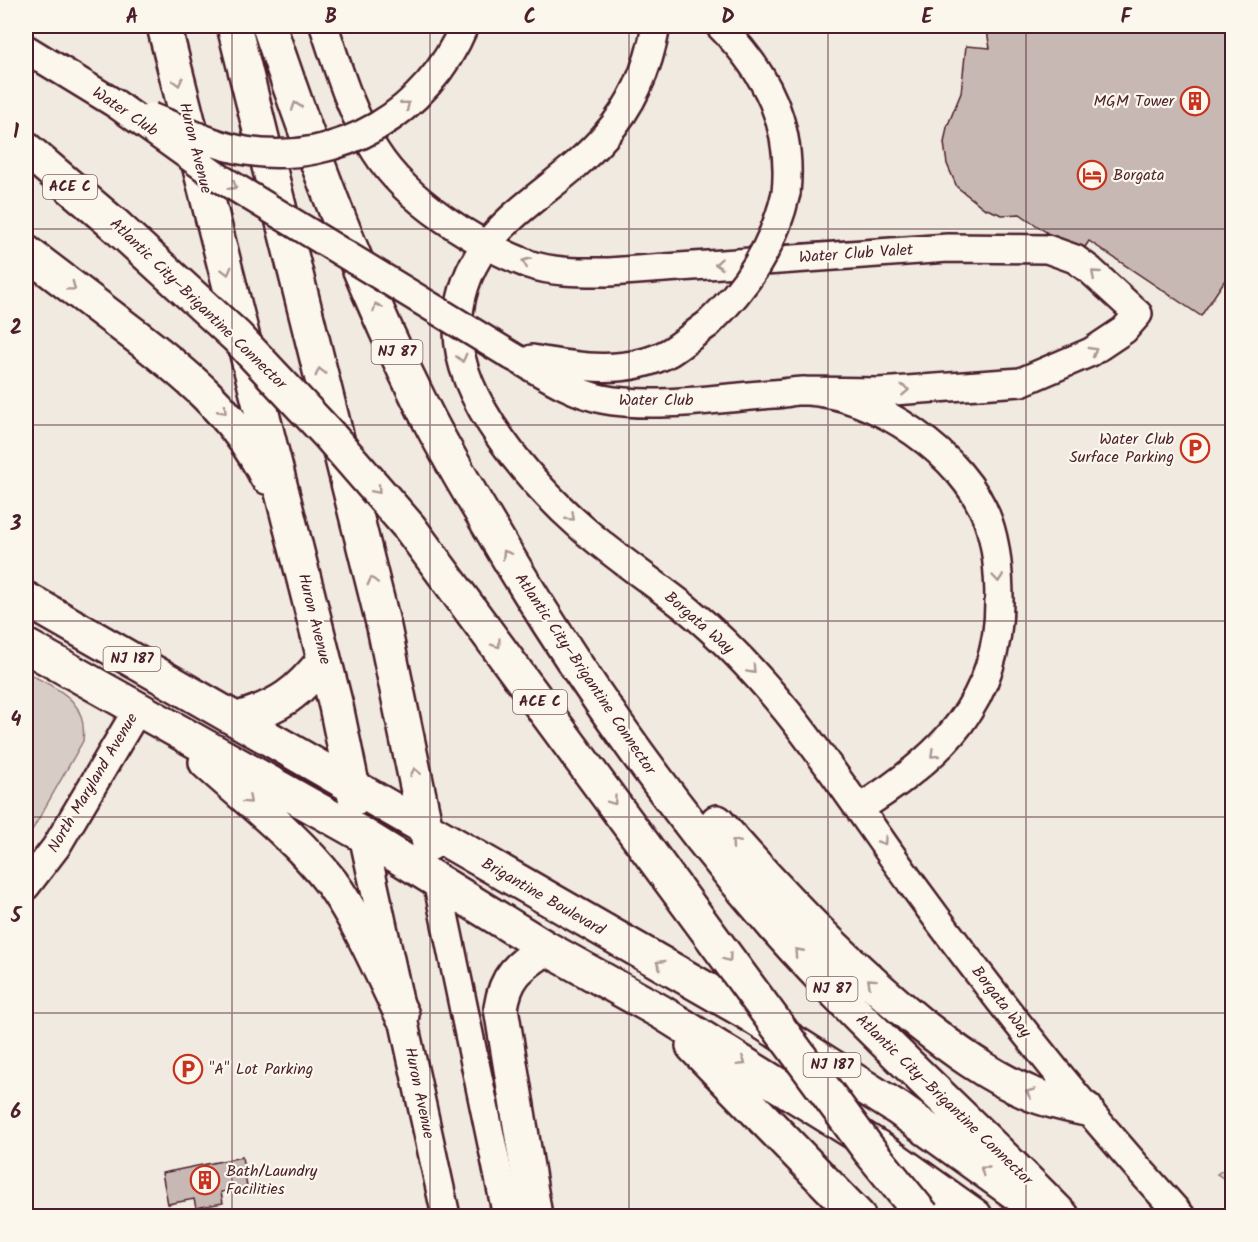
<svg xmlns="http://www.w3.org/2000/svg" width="1258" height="1242" viewBox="0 0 1258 1242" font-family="Kalam,sans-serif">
<rect width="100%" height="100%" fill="#f0eae0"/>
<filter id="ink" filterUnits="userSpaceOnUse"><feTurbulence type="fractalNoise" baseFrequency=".0167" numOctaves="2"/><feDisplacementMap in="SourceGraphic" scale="12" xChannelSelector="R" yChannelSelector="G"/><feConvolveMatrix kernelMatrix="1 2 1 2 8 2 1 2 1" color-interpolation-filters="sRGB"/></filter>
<g filter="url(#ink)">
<!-- green -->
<path fill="#d8ccc6" stroke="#917678" stroke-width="1.5" d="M 26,672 C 58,690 88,699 83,741 L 26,841 Z
M 1232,1164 L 1232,1184 L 1217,1174 Z"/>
<!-- building -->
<path fill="#c8b8b3" stroke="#4a1f2b" stroke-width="1.5" d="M 986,26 L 1233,26 L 1233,268 L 1201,316 L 1089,241 L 1085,247 L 1049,234 L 1020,214 L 1002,215 L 984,208 L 957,187 L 947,164 L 944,143 L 947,127 L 961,93 L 966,46 L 990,48 Z
M 242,1157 L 247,1187 L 221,1192 L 223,1203 L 196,1208 L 194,1199 L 168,1204 L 162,1173 Z"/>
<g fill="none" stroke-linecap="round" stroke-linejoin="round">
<!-- minor casing -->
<g stroke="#4a1f2b" stroke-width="32">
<path id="minor" d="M 324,26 C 338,68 351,114 376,152 C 407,201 474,243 528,264 C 554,273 583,272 609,272 L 948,248 L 1047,249 L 1075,259 L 1090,270 L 1138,314 L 1124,330 L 1091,352 L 1021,382 L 879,392 L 804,391
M 656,26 C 649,66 633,105 605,136 C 547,203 458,227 458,331 C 458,401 532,484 582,528 C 615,557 652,581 686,608 C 782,686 843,789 914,887 C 998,1002 1086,1112 1181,1216
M 720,26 C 767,73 793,125 786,193
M 26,49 L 116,104
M 512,356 C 541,372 569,392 602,399 C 652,409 722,398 773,394 C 784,394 795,390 805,391 C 874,393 965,455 988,521 C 997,546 999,576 999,602 C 999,702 940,758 860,808
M 532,359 C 576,367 628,376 670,352 C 683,344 695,333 708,324
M 363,835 L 446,1216
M 437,881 L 507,1216
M 26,886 L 56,847 L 139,707"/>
</g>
<!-- primary casing -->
<g stroke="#4a1f2b" stroke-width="38">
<path id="primary" d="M 164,26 L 336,706 L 355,798
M 234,26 L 384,627 L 429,844
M 269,26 C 313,156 362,287 424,410 C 446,454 471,495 496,537 C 577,675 670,806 775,927 C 865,1029 968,1119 1062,1216
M 26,149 L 115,225
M 26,252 C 59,277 93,303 127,329 C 184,372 235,413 267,477
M 26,599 L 746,1012 L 899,1109 L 1024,1199
M 26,646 L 363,835 L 546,948 L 661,1012 L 879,1148 L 975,1216
M 238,719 C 280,706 297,694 324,660
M 206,762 C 248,800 296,837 331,882 C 360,922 380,971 402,1015
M 717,822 C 779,894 844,962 918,1022 C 952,1049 989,1076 1029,1093 C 1048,1101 1067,1105 1086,1109
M 693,1046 L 858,1216
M 535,1216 L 501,1008 C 506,974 520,966 546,948"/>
</g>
<!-- minor -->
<use href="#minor" stroke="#fbf7ec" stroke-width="27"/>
<!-- primary -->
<use href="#primary" stroke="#fbf7ec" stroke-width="33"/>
<!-- minor-bridge casing -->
<g stroke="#4a1f2b" stroke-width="32" stroke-linecap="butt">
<path id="minor-bridge" d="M 116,104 L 215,175 L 512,356
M 151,117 C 182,129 214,146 246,151 C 340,166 428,112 464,26
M 708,324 C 747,287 774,246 786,193"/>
</g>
<!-- primary-bridge casing -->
<g stroke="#4a1f2b" stroke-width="38" stroke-linecap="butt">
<path id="primary-bridge" d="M 115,225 L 237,337 L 329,435 L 410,528 L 869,1150 L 923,1216"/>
</g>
<!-- minor-bridge -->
<use href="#minor-bridge" stroke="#fbf7ec" stroke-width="27"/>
<!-- primary-bridge -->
<use href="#primary-bridge" stroke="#fbf7ec" stroke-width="33"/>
</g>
<!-- one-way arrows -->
<defs><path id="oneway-chevron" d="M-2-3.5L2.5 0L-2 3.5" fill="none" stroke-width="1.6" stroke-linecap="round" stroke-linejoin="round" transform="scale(1.5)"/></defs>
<g stroke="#ab9695">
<use href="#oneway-chevron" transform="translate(178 82) rotate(76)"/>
<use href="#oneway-chevron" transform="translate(406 105) rotate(-40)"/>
<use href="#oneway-chevron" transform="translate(296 106) rotate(-109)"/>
<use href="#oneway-chevron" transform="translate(233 186) rotate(32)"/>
<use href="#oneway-chevron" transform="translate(526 262) rotate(-158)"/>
<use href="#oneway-chevron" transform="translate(719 264) rotate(176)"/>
<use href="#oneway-chevron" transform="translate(227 271) rotate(76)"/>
<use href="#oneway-chevron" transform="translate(1095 274) rotate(-139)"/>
<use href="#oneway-chevron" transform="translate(72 287) rotate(37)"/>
<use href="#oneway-chevron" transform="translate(377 307) rotate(-114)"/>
<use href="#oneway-chevron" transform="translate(1093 351) rotate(-30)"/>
<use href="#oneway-chevron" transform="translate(462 358) rotate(76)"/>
<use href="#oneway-chevron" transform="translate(320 372) rotate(-104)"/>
<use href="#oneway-chevron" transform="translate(905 390) rotate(-3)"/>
<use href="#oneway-chevron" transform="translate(223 410) rotate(48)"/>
<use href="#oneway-chevron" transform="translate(377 490) rotate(49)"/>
<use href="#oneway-chevron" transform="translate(571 517) rotate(44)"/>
<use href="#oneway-chevron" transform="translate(506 554) rotate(-121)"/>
<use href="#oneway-chevron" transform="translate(998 578) rotate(85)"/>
<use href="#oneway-chevron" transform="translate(372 581) rotate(-104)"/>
<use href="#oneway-chevron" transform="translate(497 644) rotate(54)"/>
<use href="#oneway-chevron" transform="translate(752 670) rotate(47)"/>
<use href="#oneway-chevron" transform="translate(934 754) rotate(136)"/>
<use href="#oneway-chevron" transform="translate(415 772) rotate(-101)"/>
<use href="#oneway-chevron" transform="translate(248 800) rotate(42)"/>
<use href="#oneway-chevron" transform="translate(613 801) rotate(54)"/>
<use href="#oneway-chevron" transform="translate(883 841) rotate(56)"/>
<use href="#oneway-chevron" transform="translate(735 843) rotate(-131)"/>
<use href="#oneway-chevron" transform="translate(798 952) rotate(-132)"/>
<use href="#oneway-chevron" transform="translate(728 958) rotate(54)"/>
<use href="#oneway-chevron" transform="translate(660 964) rotate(-150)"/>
<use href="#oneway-chevron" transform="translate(871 982) rotate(-138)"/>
<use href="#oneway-chevron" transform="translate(742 1062) rotate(32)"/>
<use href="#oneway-chevron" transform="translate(1030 1093) rotate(-157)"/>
<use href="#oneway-chevron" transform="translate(984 1170) rotate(-144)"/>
</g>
</g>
<!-- grid -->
<path fill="none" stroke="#4a1f2b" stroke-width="1.5" stroke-opacity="0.55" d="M 232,26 L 232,1216M 430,26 L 430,1216M 629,26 L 629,1216M 828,26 L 828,1216M 1026,26 L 1026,1216M 26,229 L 1232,229M 26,425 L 1232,425M 26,621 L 1232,621M 26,817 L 1232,817M 26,1013 L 1232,1013"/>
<!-- icons -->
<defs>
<g id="building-ring" transform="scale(1.5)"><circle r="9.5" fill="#fbf7ec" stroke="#c8321e" stroke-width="1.5"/><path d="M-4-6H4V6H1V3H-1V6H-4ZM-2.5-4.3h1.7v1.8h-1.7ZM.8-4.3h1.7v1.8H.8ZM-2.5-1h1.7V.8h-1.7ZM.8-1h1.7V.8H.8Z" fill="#c8321e"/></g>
<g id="hotel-ring" transform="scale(1.5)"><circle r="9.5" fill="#fbf7ec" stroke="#c8321e" stroke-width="1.5"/><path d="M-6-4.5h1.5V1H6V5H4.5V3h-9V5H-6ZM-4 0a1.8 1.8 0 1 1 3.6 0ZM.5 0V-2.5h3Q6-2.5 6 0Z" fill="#c8321e"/></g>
<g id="parking-ring" transform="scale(1.5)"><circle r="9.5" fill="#fbf7ec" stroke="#c8321e" stroke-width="1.5"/><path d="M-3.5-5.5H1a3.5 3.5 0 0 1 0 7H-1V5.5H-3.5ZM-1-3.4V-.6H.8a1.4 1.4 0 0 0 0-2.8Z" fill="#c8321e"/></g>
</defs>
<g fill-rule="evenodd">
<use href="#building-ring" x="1195" y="101"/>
<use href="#hotel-ring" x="1092" y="175"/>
<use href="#parking-ring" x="1195" y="448"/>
<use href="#parking-ring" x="188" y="1069"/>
<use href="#building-ring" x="205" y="1180"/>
</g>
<g text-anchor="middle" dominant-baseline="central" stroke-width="4.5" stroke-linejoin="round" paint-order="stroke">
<!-- shield labels -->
<g fill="#fbf7ec" stroke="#7f6065" stroke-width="1.5">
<rect x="43" y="175" width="54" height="24" rx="4.5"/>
<rect x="371.5" y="340" width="51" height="24" rx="4.5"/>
<rect x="103.5" y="647" width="57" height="24" rx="4.5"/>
<rect x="513" y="690" width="54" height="24" rx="4.5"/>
<rect x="806.5" y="977" width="51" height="24" rx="4.5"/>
<rect x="803.5" y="1053" width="57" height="24" rx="4.5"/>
</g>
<g font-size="15" font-weight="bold" fill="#4a1f2b">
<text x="70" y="187">ACE C</text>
<text x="397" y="352">NJ 87</text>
<text x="132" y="659">NJ 187</text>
<text x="540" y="702">ACE C</text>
<text x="832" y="989">NJ 87</text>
<text x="832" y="1065">NJ 187</text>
</g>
<!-- poi labels -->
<g font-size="16" fill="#4a1f2b" stroke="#fbf7ec" text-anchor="start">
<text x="1174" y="101" text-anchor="end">MGM Tower</text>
<text x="1113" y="175">Borgata</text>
<text x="1174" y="439" text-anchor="end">Water Club<tspan x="1174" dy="18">Surface Parking</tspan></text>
<text x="209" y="1069">"A" Lot Parking</text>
<text x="226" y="1171">Bath/Laundry<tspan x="226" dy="18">Facilities</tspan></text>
</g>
<!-- street labels -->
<g font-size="16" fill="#4a1f2b" stroke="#fbf7ec">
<text transform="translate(125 112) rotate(34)">Water Club</text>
<text transform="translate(195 148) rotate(76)">Huron Avenue</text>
<text transform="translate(856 254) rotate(-4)">Water Club Valet</text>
<text transform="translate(198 304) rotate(44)">Atlantic City–Brigantine Connector</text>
<text x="656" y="400">Water Club</text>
<text transform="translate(314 619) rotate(76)">Huron Avenue</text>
<text transform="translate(699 623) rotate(41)">Borgata Way</text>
<text transform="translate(585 674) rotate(56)">Atlantic City–Brigantine Connector</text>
<text transform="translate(93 783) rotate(-59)">North Maryland Avenue</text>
<text transform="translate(543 897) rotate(30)">Brigantine Boulevard</text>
<text transform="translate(1001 1002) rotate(52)">Borgata Way</text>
<text transform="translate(419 1093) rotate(78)">Huron Avenue</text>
<text transform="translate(944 1100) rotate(44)">Atlantic City–Brigantine Connector</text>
</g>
</g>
<!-- margin -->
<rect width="1258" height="1242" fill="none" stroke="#fbf7ec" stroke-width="66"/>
<rect x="33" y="33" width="1192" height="1176" fill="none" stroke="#4a1f2b" stroke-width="2"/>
<g font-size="20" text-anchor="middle" font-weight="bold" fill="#4a1f2b">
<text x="132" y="23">A</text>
<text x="331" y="23">B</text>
<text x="530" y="23">C</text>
<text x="728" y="23">D</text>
<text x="927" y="23">E</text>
<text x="1126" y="23">F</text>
<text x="16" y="138">1</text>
<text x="16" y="334">2</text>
<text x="16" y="530">3</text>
<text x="16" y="726">4</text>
<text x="16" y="922">5</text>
<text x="16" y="1118">6</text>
</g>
</svg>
